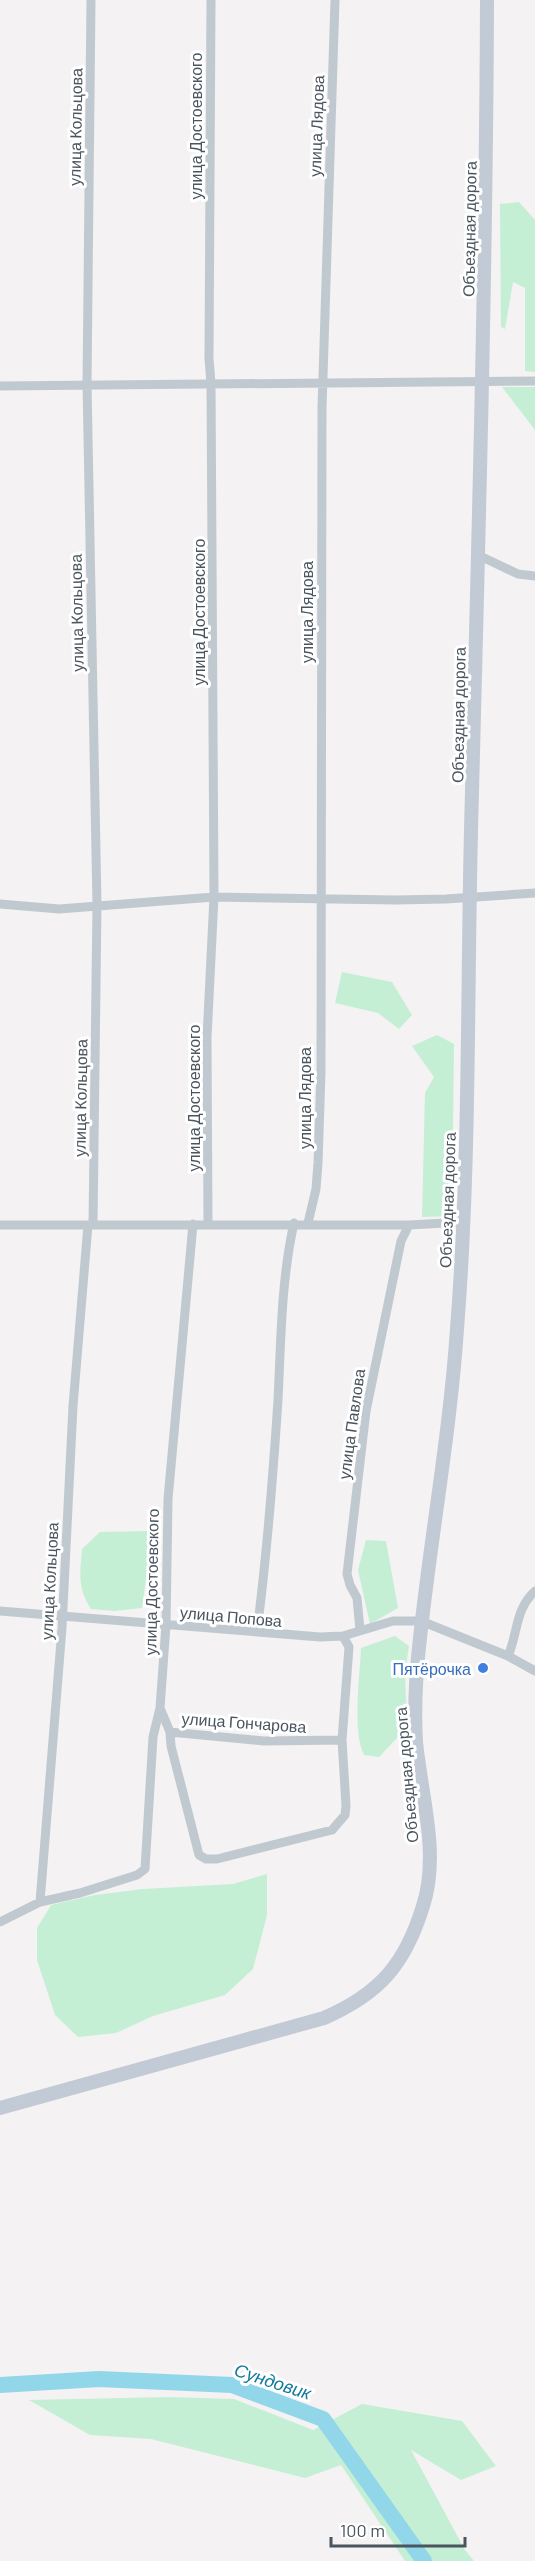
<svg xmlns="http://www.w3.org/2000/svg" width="535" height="2561" viewBox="0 0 535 2561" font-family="Barlow,sans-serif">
<rect width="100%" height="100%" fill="#f4f2f2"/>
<!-- green -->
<path fill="#c4efd5" d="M 519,202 L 535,220 L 535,372 L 525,371 L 525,288 L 513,282 L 505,329 L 501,327 L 500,204 Z
M 502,387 L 535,387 L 535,430 Z
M 342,972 L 392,982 L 412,1015 L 399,1029 L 378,1013 L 335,1003 Z
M 437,1035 L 454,1044 L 452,1216 L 422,1217 L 425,1093 L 434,1077 L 412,1046 Z
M 148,1531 L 149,1557 L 142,1608 L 115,1611 L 91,1609 C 77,1588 80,1573 82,1549 L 100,1532 Z
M 366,1540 L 386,1541 L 398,1608 L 370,1624 L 358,1570 Z
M 395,1636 L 409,1646 C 404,1675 404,1695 410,1724 L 379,1757 L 364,1755 C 352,1732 360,1676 361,1648 Z
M 267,1874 L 267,1915 L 253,1969 L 225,1995 L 153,2016 L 116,2033 L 78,2037 L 55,2015 L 37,1960 L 37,1928 L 51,1905 L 95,1895 L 143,1889 L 233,1884 Z
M 168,2397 L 234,2399 L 313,2430 L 362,2404 L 462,2421 L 496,2466 L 461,2480 L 411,2450 L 465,2550 L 474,2561 L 405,2561 L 341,2465 L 305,2478 L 151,2439 L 90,2435 L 29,2400 Z"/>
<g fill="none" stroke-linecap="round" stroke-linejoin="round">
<!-- river -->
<path stroke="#92d6ea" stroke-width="16" d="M 0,2385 L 99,2379 L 232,2385 L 323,2419 L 424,2561"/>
<!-- minor -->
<path stroke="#c1c9d0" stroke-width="9" d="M 91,0 L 87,384 L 97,905 L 93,1225
M 0,386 L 535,381
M 478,555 L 518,574 L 535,576
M 0,904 L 59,909 L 214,897 L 396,900 L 446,899 L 535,893
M 308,1223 L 316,1189 L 318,1163 L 321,1072 L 322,408 L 335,0
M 208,1224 L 207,1038 L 214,897 L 211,383 L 209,359 L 211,0
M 0,1225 L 409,1225 L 464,1222
M 0,1611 L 320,1637 L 343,1636 L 393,1621 L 421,1621 L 508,1656 L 535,1671
M 360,1630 L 357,1598 L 350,1585 L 347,1574 L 366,1411 L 401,1241 L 409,1225
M 257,1631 C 267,1554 273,1477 278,1400 C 281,1341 281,1281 294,1223
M 508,1656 C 518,1633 515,1609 535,1591
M 160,1708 L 170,1732 L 264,1741 L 342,1740
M 170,1732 L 171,1746 L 199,1855 L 206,1859 L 217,1859 L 332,1830 L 345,1815 L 346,1806 L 342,1740 L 349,1647 L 343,1636
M 40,1902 L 62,1628 L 73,1406 L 88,1225
M 0,1922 L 40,1902 L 80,1893 L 137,1875 L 145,1869 L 153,1737 L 160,1708 L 166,1625 L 168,1499 L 193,1224"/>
<!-- secondary -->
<path stroke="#c1cad5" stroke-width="14" d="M 0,2108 L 324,2018 C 379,1994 405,1965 423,1906 C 440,1854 421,1795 416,1742 C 414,1707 416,1672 420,1638 C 431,1535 450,1433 457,1329 C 470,1163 467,997 471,831 C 478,554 486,277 487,0"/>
</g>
<!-- markers -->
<circle fill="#3f7fe0" stroke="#fff" stroke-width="2" cx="483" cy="1668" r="6"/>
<g text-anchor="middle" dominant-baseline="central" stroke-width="6" stroke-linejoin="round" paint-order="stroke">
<!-- street labels -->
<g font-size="16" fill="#4a555f" stroke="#fff">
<text transform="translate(195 126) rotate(-90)">улица Достоевского</text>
<text transform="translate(316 126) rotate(-88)">улица Лядова</text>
<text transform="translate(75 127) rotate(-89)">улица Кольцова</text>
<text transform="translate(469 229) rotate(-89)">Объездная дорога</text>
<text transform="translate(198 612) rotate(-90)">улица Достоевского</text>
<text transform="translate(306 612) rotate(-90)">улица Лядова</text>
<text transform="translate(76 613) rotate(-91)">улица Кольцова</text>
<text transform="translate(458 715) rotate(-89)">Объездная дорога</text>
<text transform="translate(80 1098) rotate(-89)">улица Кольцова</text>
<text transform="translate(193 1098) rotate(-90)">улица Достоевского</text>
<text transform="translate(304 1098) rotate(-90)">улица Лядова</text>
<text transform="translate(447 1200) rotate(-88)">Объездная дорога</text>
<text transform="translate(351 1424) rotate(-82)">улица Павлова</text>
<text transform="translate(49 1581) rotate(-87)">улица Кольцова</text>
<text transform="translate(151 1582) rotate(-89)">улица Достоевского</text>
<text transform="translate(231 1616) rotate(5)">улица Попова</text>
<text transform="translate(244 1722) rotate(4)">улица Гончарова</text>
<text transform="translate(406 1775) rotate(-95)">Объездная дорога</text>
</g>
<!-- shop labels -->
<g font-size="16" fill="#366cbe" stroke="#fff" text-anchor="end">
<text x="471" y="1668">Пятёрочка</text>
</g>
<!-- water labels -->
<g font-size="18" font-style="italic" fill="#117b9c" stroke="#fff">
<text transform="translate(273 2381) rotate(18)">Сундовик</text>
</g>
</g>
<!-- scale -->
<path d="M331 2537v9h134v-9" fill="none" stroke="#4a555f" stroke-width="3"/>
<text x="340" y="2537" font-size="18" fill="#4a555f" stroke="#ffffff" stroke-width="4.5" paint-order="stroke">100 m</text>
</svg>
